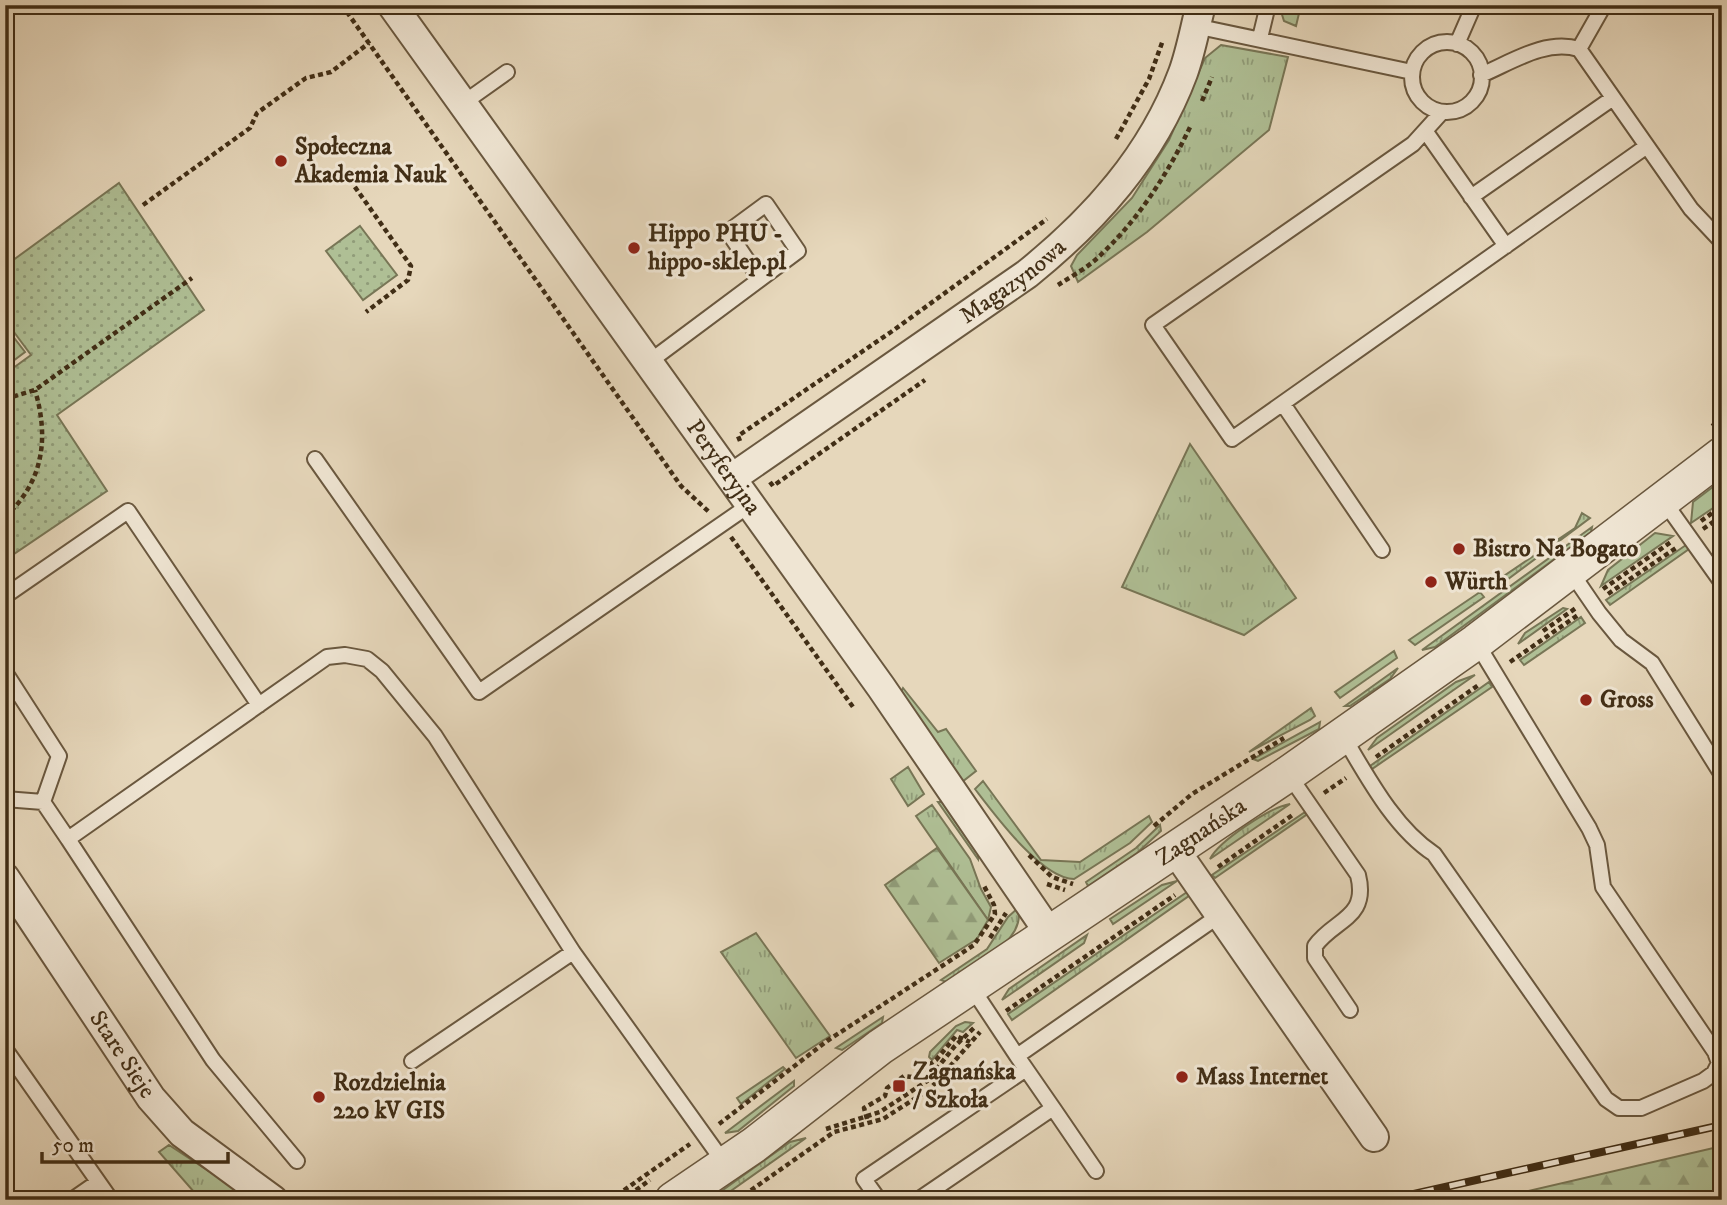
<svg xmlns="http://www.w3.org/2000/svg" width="1727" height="1205" viewBox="0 0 1727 1205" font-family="'IM FELL DW Pica',serif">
<defs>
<pattern id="grass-tufts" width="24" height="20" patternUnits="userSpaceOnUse" patternTransform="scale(1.75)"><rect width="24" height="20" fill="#afbf95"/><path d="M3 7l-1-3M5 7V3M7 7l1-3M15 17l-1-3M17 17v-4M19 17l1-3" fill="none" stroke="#909c79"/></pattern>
<pattern id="forest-firs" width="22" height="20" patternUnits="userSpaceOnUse" patternTransform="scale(1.75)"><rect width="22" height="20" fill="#afbf95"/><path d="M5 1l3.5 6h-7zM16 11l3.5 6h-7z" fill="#909c79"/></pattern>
<pattern id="garden-dots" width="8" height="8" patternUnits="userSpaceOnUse" patternTransform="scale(1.75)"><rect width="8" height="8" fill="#afbf95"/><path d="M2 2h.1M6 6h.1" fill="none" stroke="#909c79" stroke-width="1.8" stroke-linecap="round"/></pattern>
</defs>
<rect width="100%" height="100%" fill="#e6d7bb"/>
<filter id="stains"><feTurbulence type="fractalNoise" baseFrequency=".00286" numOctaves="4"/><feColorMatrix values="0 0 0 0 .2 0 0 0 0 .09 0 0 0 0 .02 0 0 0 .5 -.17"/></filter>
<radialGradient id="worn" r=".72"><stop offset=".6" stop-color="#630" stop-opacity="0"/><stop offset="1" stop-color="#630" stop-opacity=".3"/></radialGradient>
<!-- grass -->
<path fill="url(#grass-tufts)" stroke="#787656" stroke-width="2" d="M 1279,5 L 1301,5 L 1296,26 L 1284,21 Z
M 1221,45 L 1288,57 L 1269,130 L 1147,232 L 1078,282 L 1071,266 L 1077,255 L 1132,198 L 1169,140 L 1205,58 Z
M 1190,444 L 1296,598 L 1244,635 L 1122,587 Z
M 1722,480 L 1722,502 L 1691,523 L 1693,502 Z
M 1582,513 L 1590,518 L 1492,591 L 1489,586 L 1575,528 Z
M 1592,527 L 1591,532 L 1435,647 L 1422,650 Z
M 1655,533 L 1673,536 L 1601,586 L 1608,570 Z
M 1686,545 L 1689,549 L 1610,605 L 1606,600 Z
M 1480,592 L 1484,597 L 1415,645 L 1409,640 Z
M 1563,608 L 1567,609 L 1518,644 L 1525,633 Z
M 1581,617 L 1585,623 L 1524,665 L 1520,660 Z
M 1394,651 L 1397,658 L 1340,698 L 1335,692 Z
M 1398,668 L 1390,679 L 1350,706 L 1345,706 Z
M 1475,675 L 1368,750 L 1377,738 L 1456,682 Z
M 1489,682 L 1492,687 L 1372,769 L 1370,766 Z
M 903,688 L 938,732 L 946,729 L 976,771 L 962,782 L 900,694 Z
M 1311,708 L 1315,716 L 1310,720 L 1249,752 Z
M 1320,722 L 1319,729 L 1258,761 L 1253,759 Z
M 908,767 L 924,794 L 908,806 L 891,779 Z
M 983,781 L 1041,860 L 1080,862 L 1149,816 L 1152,822 L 1130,843 L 1074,879 C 1042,879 995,815 975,789 Z
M 938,802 L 943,802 L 978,851 L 978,859 Z
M 1290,804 L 1210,859 C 1219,841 1270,807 1290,804 Z
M 932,805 L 970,859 L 981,889 L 991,907 L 988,920 L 916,816 Z
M 1305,812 L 1306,815 L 1215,878 L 1212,875 Z
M 1160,825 L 1161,831 L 1137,853 L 1088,886 L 1086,882 L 1136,848 Z
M 1177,881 L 1113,924 L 1110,919 L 1162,885 Z
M 1190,890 L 1193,893 L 1012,1020 L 1008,1014 Z
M 1018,908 C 1027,943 970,966 946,982 L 941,980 L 987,949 L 1008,917 Z
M 756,933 L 830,1036 L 796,1058 L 721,952 Z
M 1087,935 L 1084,943 L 1002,1000 L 1009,989 Z
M 883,1017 L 882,1023 L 842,1050 L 836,1048 Z
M 965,1022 L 973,1023 L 963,1032 L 957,1030 L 932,1060 L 929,1057 L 930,1052 L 956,1026 Z
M 783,1067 L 785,1069 L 741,1104 L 737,1098 Z
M 794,1081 L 794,1086 L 738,1131 L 725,1133 Z
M 806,1138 L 718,1200 L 709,1200 L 790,1142 Z
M 169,1145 L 245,1195 L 250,1200 L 201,1200 L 159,1152 Z"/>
<!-- forest -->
<path fill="url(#forest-firs)" stroke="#787656" stroke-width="2" d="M 937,848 L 988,920 L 977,939 L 939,963 L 885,885 Z
M 1722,1146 L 1722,1200 L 1490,1200 Z"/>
<!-- garden -->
<path fill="url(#garden-dots)" stroke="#787656" stroke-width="2" d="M 119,183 L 204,310 L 57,415 L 107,491 L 5,560 L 5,374 L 31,355 L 5,320 L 5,266 Z
M 360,226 L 397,275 L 363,300 L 326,251 Z"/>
<!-- pitch -->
<path fill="#afbf95" stroke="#787656" stroke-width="2" d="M 5,326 L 25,352 L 5,367 Z"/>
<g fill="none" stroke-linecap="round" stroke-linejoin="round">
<!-- service casing -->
<g stroke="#6a583f" stroke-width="18">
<path id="service" d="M 1195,26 L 1412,72
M 1260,38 L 1268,5
M1412 77a35 35 0 1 1 70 0a35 35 0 1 1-70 0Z
M 1457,44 L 1474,5
M 1579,49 L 1604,5
M 1481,75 C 1512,62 1545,39 1579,49 L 1691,209 L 1722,242
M 462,104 L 507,72
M 1442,112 L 1413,144 L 1153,325 L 1232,439 L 1647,146
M 1426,132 L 1506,246
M 1471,197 L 1613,98
M 649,362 L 798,251 L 766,204 L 728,232 L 760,279
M 1283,404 L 1382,550
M 315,459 L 479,692 L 751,504
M 1663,500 L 1722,583
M 1571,572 L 1599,613 L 1621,640 L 1652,663 L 1722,775
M 5,596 L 128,511 L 259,705
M 5,672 L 59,756 L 43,802 L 68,839
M 1343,736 C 1367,776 1394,828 1434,854 L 1606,1099 L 1619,1108 L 1641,1108 L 1703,1081 L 1714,1073 L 1719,1063 L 1715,1052 L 1603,887 L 1597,845 L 1589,828 L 1476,642
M 1289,775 L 1358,875 C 1369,919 1334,919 1315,946 L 1315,958 L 1350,1010
M 5,799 L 43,802
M 972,988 L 1017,1056 L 1220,915
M 5,1049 L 111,1200
M 412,1061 L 573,952
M 1053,1108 L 1096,1171
M 297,1161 L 213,1060 L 68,839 L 327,657 L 345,655 L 367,659 L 382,671 L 435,736 L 573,952 L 725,1164
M 72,1200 L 98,1182
M 879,1200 L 864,1179 L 1026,1069
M 918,1200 L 1053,1108 L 1017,1056"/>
</g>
<!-- minor casing -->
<g stroke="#6a583f" stroke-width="32">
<g id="minor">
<path id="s1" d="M 392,5 L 881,687 L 1050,934"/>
<path id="s2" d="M 732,478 L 1027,274 C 1094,220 1152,156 1183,73 C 1191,51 1195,27 1201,5"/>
<path d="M 1175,850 L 1374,1137"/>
<path id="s3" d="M 5,878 L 151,1098 L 182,1133 L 273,1200"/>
</g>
</g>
<!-- tertiary casing -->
<g stroke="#6a583f" stroke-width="38">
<g id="tertiary">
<path id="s4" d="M 673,1200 L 754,1145 L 880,1047 L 1288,774 L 1476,642 L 1722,455"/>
</g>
</g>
<!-- path -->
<path stroke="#412e16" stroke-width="4.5" stroke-dasharray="5 3.5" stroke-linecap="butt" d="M 342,5 L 681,486 L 709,512
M 1202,101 L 1212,77
M 1116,139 L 1149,79 L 1163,40
M 345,173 L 411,266 L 408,280 L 366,312
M 143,205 L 250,128 L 257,113 L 306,78 L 331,72 L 369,43
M 1058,285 C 1069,278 1083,270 1094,261 C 1135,225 1168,174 1191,125
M 5,399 L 35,390 L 192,278
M 1712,426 L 1722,419
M 740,441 L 738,436 L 891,332 L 1047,219
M 770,482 L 773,486 L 925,380
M 5,517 C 44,481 49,438 35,390
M 1701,521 L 1722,506
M 1703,529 L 1722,516
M 731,537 L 853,707
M 1603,589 L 1671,542
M 1608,594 L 1676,548
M 1543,631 L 1576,608
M 1510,662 L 1578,615
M 1376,757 L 1480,684
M 1324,793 L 1346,778
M 1154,826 L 1192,794 L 1284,738
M 1029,855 L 1052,877 L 1073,884
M 1218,867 L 1294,814
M 1047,884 L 1065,890
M 990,938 L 1006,913
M 1006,1011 L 1175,895
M 867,1119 L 864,1108 L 885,1096 L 887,1088 L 904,1076 L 912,1077 L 936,1060 L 956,1036 L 970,1042
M 719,1124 L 827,1041 L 974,945 L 995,914 L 994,905 L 984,886
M 826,1129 L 880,1112 L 927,1081 L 954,1047 L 976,1026
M 610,1200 L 690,1144
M 622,1200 L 650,1180
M 737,1200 L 834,1132 L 883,1119 L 930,1089 L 980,1032"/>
<!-- service -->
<use href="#service" stroke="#efe5d3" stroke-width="14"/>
<!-- minor -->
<use href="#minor" stroke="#efe5d3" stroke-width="28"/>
<!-- tertiary -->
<use href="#tertiary" stroke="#efe5d3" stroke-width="35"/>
<!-- rail casing -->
<g stroke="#412e16" stroke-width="8">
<path id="rail" d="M 1387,1200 L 1722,1125"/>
</g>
<!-- rail -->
<use href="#rail" stroke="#efe5d3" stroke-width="5" stroke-dasharray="16" stroke-linecap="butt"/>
</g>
<!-- markers -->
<g fill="#8f2418" stroke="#efe5d3" stroke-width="2.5">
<circle cx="281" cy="161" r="7"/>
<circle cx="634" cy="248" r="7"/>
<circle cx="1459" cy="549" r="7"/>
<circle cx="1431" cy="582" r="7"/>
<circle cx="1586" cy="700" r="7"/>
<circle cx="1182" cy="1077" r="7"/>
<rect x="892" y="1079" width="14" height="14" rx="3.5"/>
<circle cx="319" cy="1097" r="7"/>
</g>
<g text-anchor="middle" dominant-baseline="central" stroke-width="6" stroke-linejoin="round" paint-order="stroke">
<!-- poi labels -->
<g font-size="24" font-weight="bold" fill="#412e16" stroke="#efe5d3" text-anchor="start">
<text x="295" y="147">Społeczna<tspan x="295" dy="28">Akademia Nauk</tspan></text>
<text x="648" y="234">Hippo PHU -<tspan x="648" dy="28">hippo-sklep.pl</tspan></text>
<text x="1473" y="549">Bistro Na Bogato</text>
<text x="1445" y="582">Würth</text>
<text x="1600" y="700">Gross</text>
<text x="913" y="1072">Zagnańska<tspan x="913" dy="28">/ Szkoła</tspan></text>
<text x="1196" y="1077">Mass Internet</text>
<text x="333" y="1083">Rozdzielnia<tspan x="333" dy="28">220 kV GIS</tspan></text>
</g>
<!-- street labels -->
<g font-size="24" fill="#412e16" stroke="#efe5d3">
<text stroke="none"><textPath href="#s2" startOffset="343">Magazynowa</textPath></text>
<text stroke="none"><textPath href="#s1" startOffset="569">Peryferyjna</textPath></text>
<text stroke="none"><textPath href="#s4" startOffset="644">Zagnańska</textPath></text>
<text stroke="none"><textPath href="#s3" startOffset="212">Stare Sieje</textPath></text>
</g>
</g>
<!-- margin -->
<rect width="1727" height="1205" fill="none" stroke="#e6d7bb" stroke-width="28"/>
<rect x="7" y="7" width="1713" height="1191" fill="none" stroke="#412e16" stroke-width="3.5"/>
<rect x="14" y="14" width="1699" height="1177" fill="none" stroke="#412e16" stroke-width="2"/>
<!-- scale -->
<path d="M42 1152v10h186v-10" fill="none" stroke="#412e16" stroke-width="3.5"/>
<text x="52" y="1152" font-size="21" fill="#412e16" stroke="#efe5d3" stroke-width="5" paint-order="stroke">50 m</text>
<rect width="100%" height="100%" filter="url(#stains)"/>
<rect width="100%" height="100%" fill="url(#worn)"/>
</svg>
